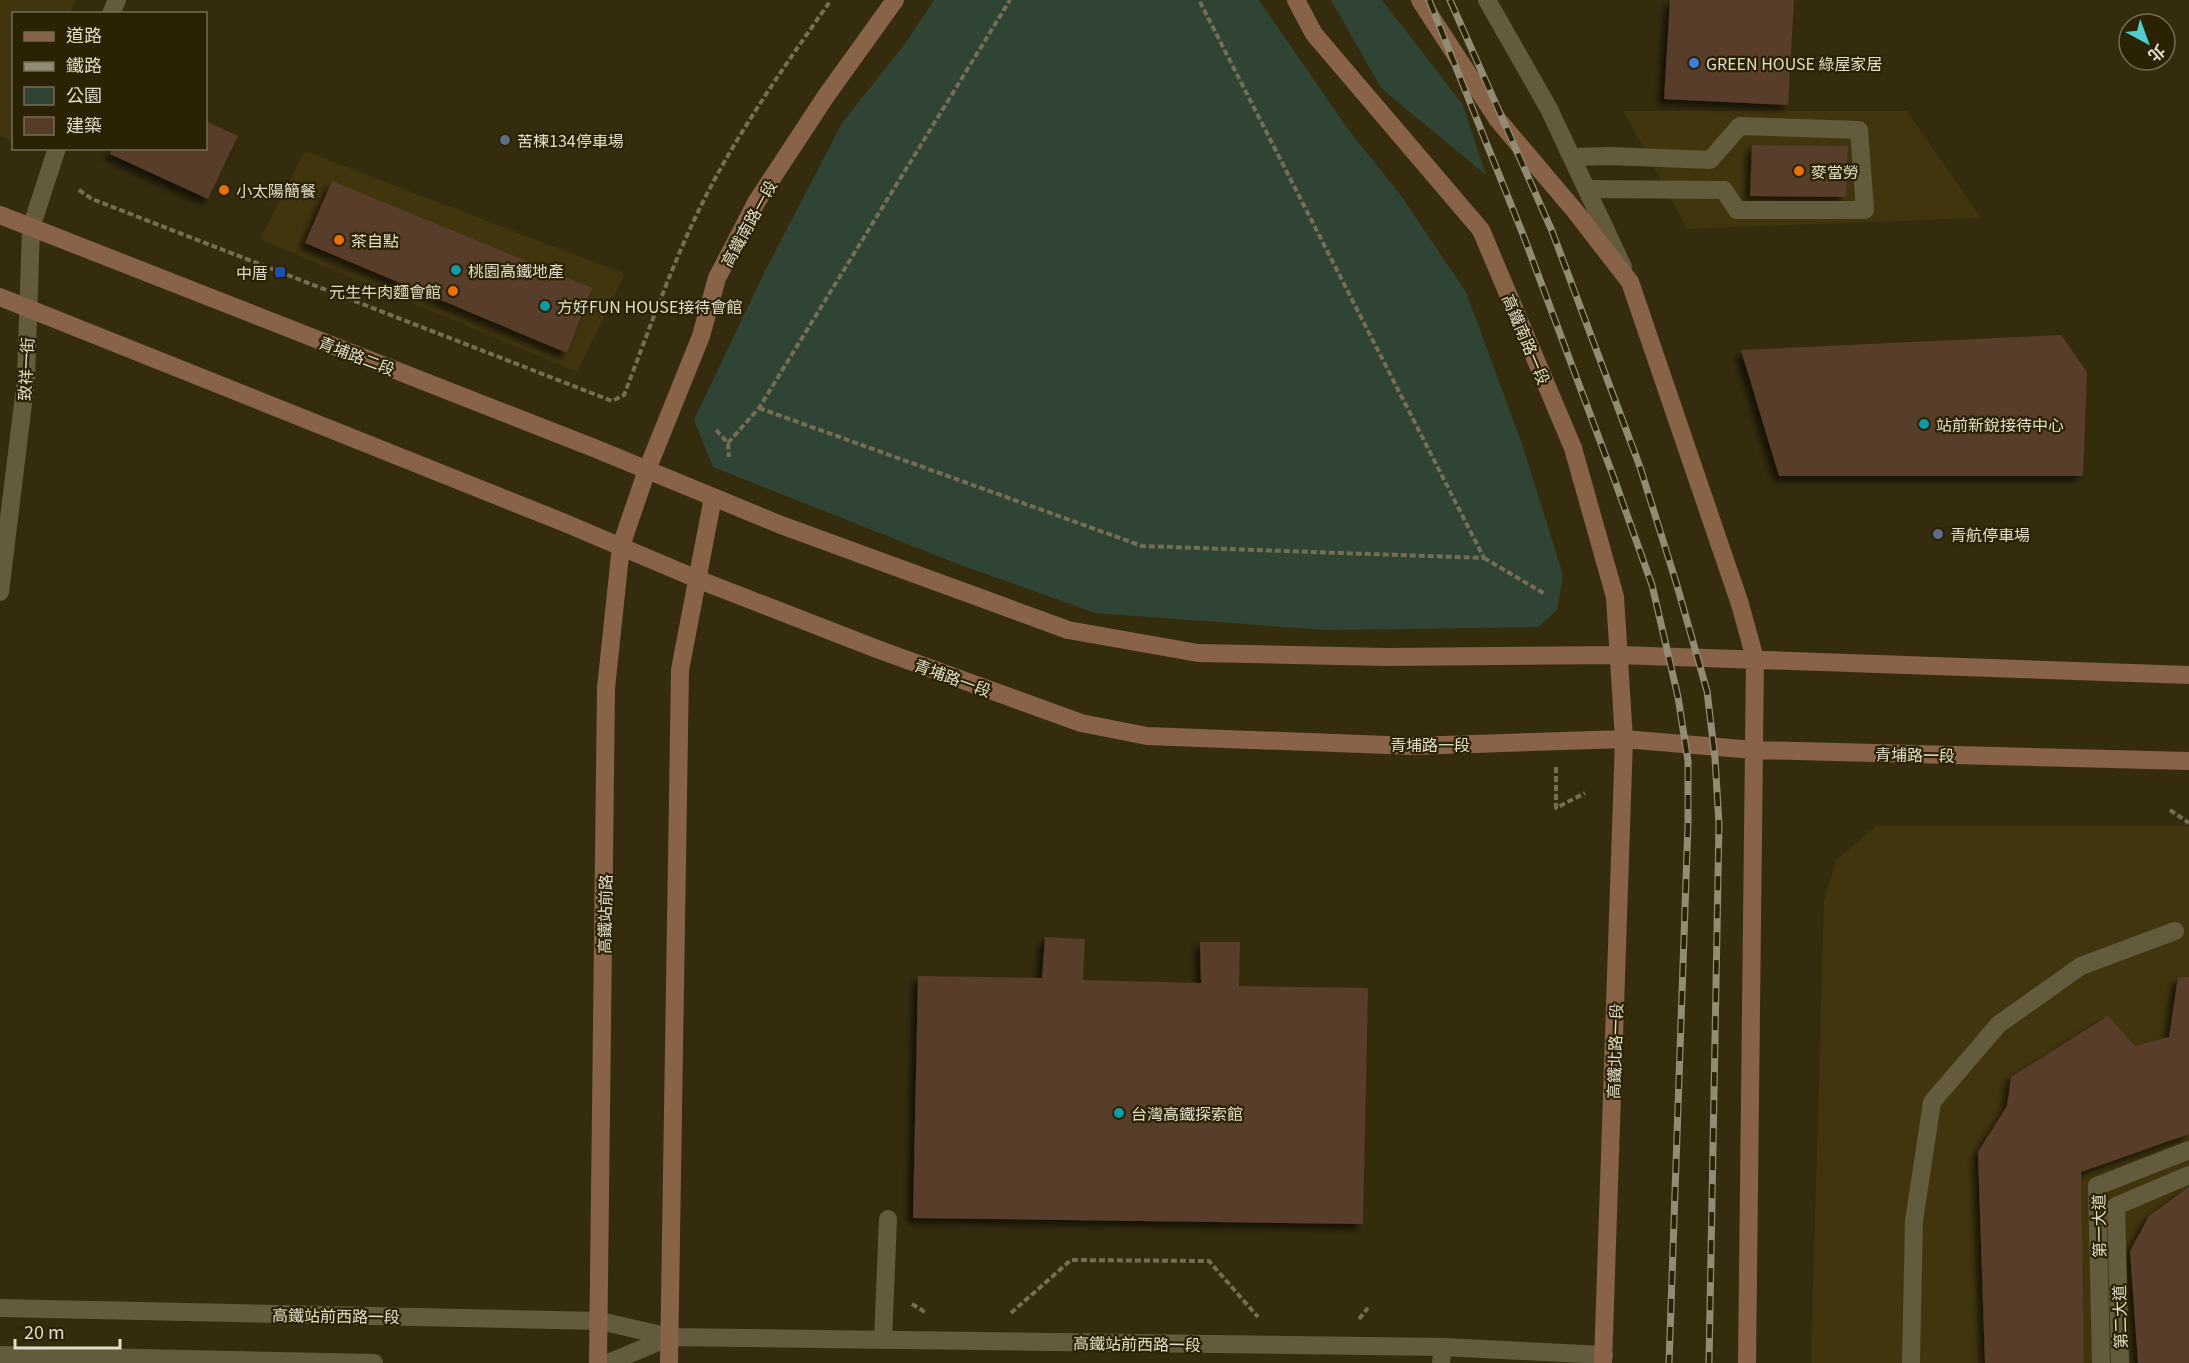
<svg xmlns="http://www.w3.org/2000/svg" width="2189" height="1363" viewBox="0 0 2189 1363" font-family="Georgia,'Noto Sans TC',serif">
<defs>
<filter id="shadow"><feDropShadow dx="-5.5" dy="5.5" stdDeviation="3" flood-color="#0009"/></filter>
</defs>
<rect width="100%" height="100%" fill="#352c0e"/>
<!-- built -->
<path fill="#41350e" d="M 0,0 L 76,0 L 70,13 L 14,14 L 13,141 L 0,136 Z
M 1624,111 L 1907,111 L 1981,218 L 1687,229 Z
M 305,151 L 625,274 L 577,372 L 260,239 Z
M 1876,826 L 2189,826 L 2189,1363 L 1811,1363 L 1824,900 L 1837,859 Z"/>
<!-- green -->
<path fill="#304435" d="M 934,0 L 1259,0 L 1347,128 L 1402,197 L 1466,292 L 1522,444 L 1563,575 L 1557,610 L 1538,627 L 1326,630 L 1095,613 L 958,564 L 713,467 L 694,420 L 764,273 L 842,123 L 904,45 Z
M 1331,0 L 1382,0 L 1463,105 L 1486,175 L 1381,88 Z"/>
<!-- building -->
<path fill="#583c2a" filter="url(#shadow)" d="M 1670,0 L 1794,0 L 1788,105 L 1664,99 Z
M 206,121 L 238,136 L 208,199 L 110,154 L 113,148 L 206,148 Z
M 1752,145 L 1848,146 L 1846,197 L 1750,196 Z
M 332,181 L 592,288 L 567,353 L 305,243 Z
M 2061,335 L 2087,372 L 2083,476 L 1779,476 L 1741,350 Z
M 1045,937 L 1085,939 L 1083,980 L 1201,983 L 1200,942 L 1240,942 L 1239,986 L 1368,988 L 1363,1224 L 913,1218 L 918,976 L 1042,978 Z
M 2178,977 L 2189,977 L 2189,1134 L 2081,1172 L 2084,1363 L 1985,1363 L 1978,1152 L 2007,1106 L 2011,1077 L 2108,1016 L 2135,1046 L 2169,1037 Z
M 2189,1187 L 2189,1363 L 2138,1363 L 2130,1251 L 2149,1216 Z"/>
<g fill="none" stroke-linecap="round" stroke-linejoin="round">
<!-- path -->
<path stroke="#756e54" stroke-width="4" stroke-dasharray="6 3" stroke-linecap="butt" d="M 79,190 L 92,199 L 612,401 L 624,395 C 651,325 675,255 710,188 C 745,122 788,61 831,0
M 759,408 L 1142,546 L 1484,558 L 1199,0
M 716,430 L 728,443 L 729,457
M 728,443 L 759,408 L 1010,0
M 1484,558 L 1545,594
M 1556,767 L 1556,808 L 1585,793
M 2170,810 L 2189,823
M 912,1304 L 925,1312
M 1011,1313 L 1071,1260 L 1209,1261 L 1258,1317
M 1359,1319 L 1368,1308"/>
<!-- lane -->
<path stroke="#645b3c" stroke-width="18" d="M 1572,157 L 1610,156 L 1710,160 L 1740,126 L 1859,130 L 1865,210 L 1737,210 L 1724,190 L 1587,189
M 883,1340 L 888,1219
M 1441,1363 L 1443,1347
M 1911,1363 L 1914,1221 L 1932,1102 L 1999,1024 L 2081,966 L 2175,931"/>
<!-- street -->
<path stroke="#645b3c" stroke-width="18" d="M 1487,0 L 1549,109 L 1623,267
M 111,14 L 117,0
M 0,592 L 26,379 L 31,228 L 57,148
M 0,1308 L 600,1321 L 670,1337 L 1443,1347 L 1604,1355
M 0,1355 L 374,1363
M 608,1363 L 670,1337
M 2101,1363 L 2097,1186 L 2189,1150
M 2120,1363 L 2116,1206 L 2189,1175"/>
<!-- secondary -->
<path stroke="#886348" stroke-width="18" d="M 1296,0 L 1314,34 L 1481,230 L 1573,448 L 1615,597 L 1624,739 L 1603,1363
M 1420,0 L 1498,120 L 1575,211 L 1630,282 L 1740,604 L 1755,659 L 1747,1363
M 0,215 L 594,448 L 781,525 L 1068,630 L 1198,653 L 1387,657 L 1620,655 L 2189,675
M 0,297 L 565,523 L 697,579 L 877,649 L 1081,723 L 1147,736 L 1414,746 L 1624,739 L 1754,750 L 2189,761
M 598,1363 L 606,688 L 621,546 L 647,470 L 701,336 L 717,278 L 757,201 L 826,96 L 895,0
M 669,1363 L 680,670 L 713,497"/>
<!-- rail casing -->
<g stroke="#938c75" stroke-width="7">
<path id="rail" d="M 1429,0 L 1524,237 L 1615,481 L 1652,585 L 1678,697 L 1688,761 L 1688,823 L 1669,1363
M 1450,0 L 1552,231 L 1640,467 L 1676,582 L 1707,691 L 1715,758 L 1719,824 L 1709,1363"/>
</g>
<!-- rail -->
<use href="#rail" stroke="#2b2204" stroke-width="4.5" stroke-dasharray="14" stroke-linecap="butt"/>
</g>
<!-- markers -->
<circle fill="#3f7fe0" stroke="#2b2204" stroke-width="2" cx="1694" cy="63" r="6"/>
<g fill="#5c6f8a" stroke="#2b2204" stroke-width="2">
<circle cx="505" cy="140" r="6"/>
<circle cx="1938" cy="534" r="6"/>
</g>
<g fill="#e8710a" stroke="#2b2204" stroke-width="2">
<circle cx="1799" cy="171" r="6"/>
<circle cx="224" cy="190" r="6"/>
<circle cx="339" cy="240" r="6"/>
<circle cx="453" cy="291" r="6"/>
</g>
<g fill="#0f9aa8" stroke="#2b2204" stroke-width="2">
<circle cx="456" cy="270" r="6"/>
<circle cx="545" cy="306" r="6"/>
<circle cx="1924" cy="424" r="6"/>
<circle cx="1119" cy="1113" r="6"/>
</g>
<rect fill="#1a4fb4" stroke="#2b2204" stroke-width="2" x="274" y="266" width="12" height="12" rx="3"/>
<g text-anchor="middle" dominant-baseline="central" stroke-width="4.5" stroke-linejoin="round" paint-order="stroke">
<!-- poi labels -->
<g font-size="16" fill="#e1dccb" stroke="#2b2204" text-anchor="start">
<text x="1706" y="63">GREEN HOUSE 綠屋家居</text>
<text x="517" y="140">苦楝134停車場</text>
<text x="1811" y="171">麥當勞</text>
<text x="236" y="190">小太陽簡餐</text>
<text x="351" y="240">茶自點</text>
<text x="468" y="270">桃園高鐵地產</text>
<text x="268" y="272" text-anchor="end">中厝</text>
<text x="441" y="291" text-anchor="end">元生牛肉麵會館</text>
<text x="557" y="306">方好FUN HOUSE接待會館</text>
<text x="1936" y="424">站前新銳接待中心</text>
<text x="1950" y="534">青航停車場</text>
<text x="1131" y="1113">台灣高鐵探索館</text>
</g>
<!-- street labels -->
<g font-size="16" fill="#e1dccb" stroke="#2b2204">
<text transform="translate(748 223) rotate(-61)">高鐵南路一段</text>
<text transform="translate(1527 339) rotate(67)">高鐵南路一段</text>
<text transform="translate(357 355) rotate(21)">青埔路二段</text>
<text transform="translate(25 369) rotate(-87)">致祥一街</text>
<text transform="translate(953 677) rotate(20)">青埔路一段</text>
<text x="1430" y="744">青埔路一段</text>
<text transform="translate(1915 754) rotate(1)">青埔路一段</text>
<text transform="translate(604 914) rotate(-89)">高鐵站前路</text>
<text transform="translate(1614 1051) rotate(-88)">高鐵北路一段</text>
<text transform="translate(2098 1226) rotate(-91)">第一大道</text>
<text transform="translate(336 1315) rotate(1)">高鐵站前西路一段</text>
<text transform="translate(2119 1317) rotate(-92)">第二大道</text>
<text transform="translate(1137 1343) rotate(1)">高鐵站前西路一段</text>
</g>
</g>
<!-- legend -->
<rect x="12" y="12" width="195" height="138" fill="#2b2204" stroke="#746c54" stroke-width="1.5"/>
<rect x="24" y="32" width="30" height="9" fill="#886348" stroke="#746c54" stroke-width="1.5"/>
<text x="66" y="42" font-size="18" fill="#e1dccb">道路</text>
<rect x="24" y="62" width="30" height="9" fill="#938c75" stroke="#746c54" stroke-width="1.5"/>
<text x="66" y="72" font-size="18" fill="#e1dccb">鐵路</text>
<rect x="24" y="87" width="30" height="18" fill="#304435" stroke="#746c54" stroke-width="1.5"/>
<text x="66" y="102" font-size="18" fill="#e1dccb">公園</text>
<rect x="24" y="117" width="30" height="18" fill="#583c2a" stroke="#746c54" stroke-width="1.5"/>
<text x="66" y="132" font-size="18" fill="#e1dccb">建築</text>
<!-- north arrow -->
<g transform="translate(2147 42) rotate(139)"><circle r="28" fill="#2b2204" stroke="#746c54" stroke-width="1.5"/>
<path d="M0-4.5L10 22L0 15L-10 22Z" fill="#51ccd1"/>
<text y="-9" font-size="16" font-weight="bold" text-anchor="middle" fill="#e1dccb">北</text>
</g>
<!-- scale -->
<path d="M15 1339v9h105v-9" fill="none" stroke="#e1dccb" stroke-width="3"/>
<text x="24" y="1339" font-size="18" fill="#e1dccb" stroke="#2b2204" stroke-width="4.5" paint-order="stroke">20 m</text>
</svg>
